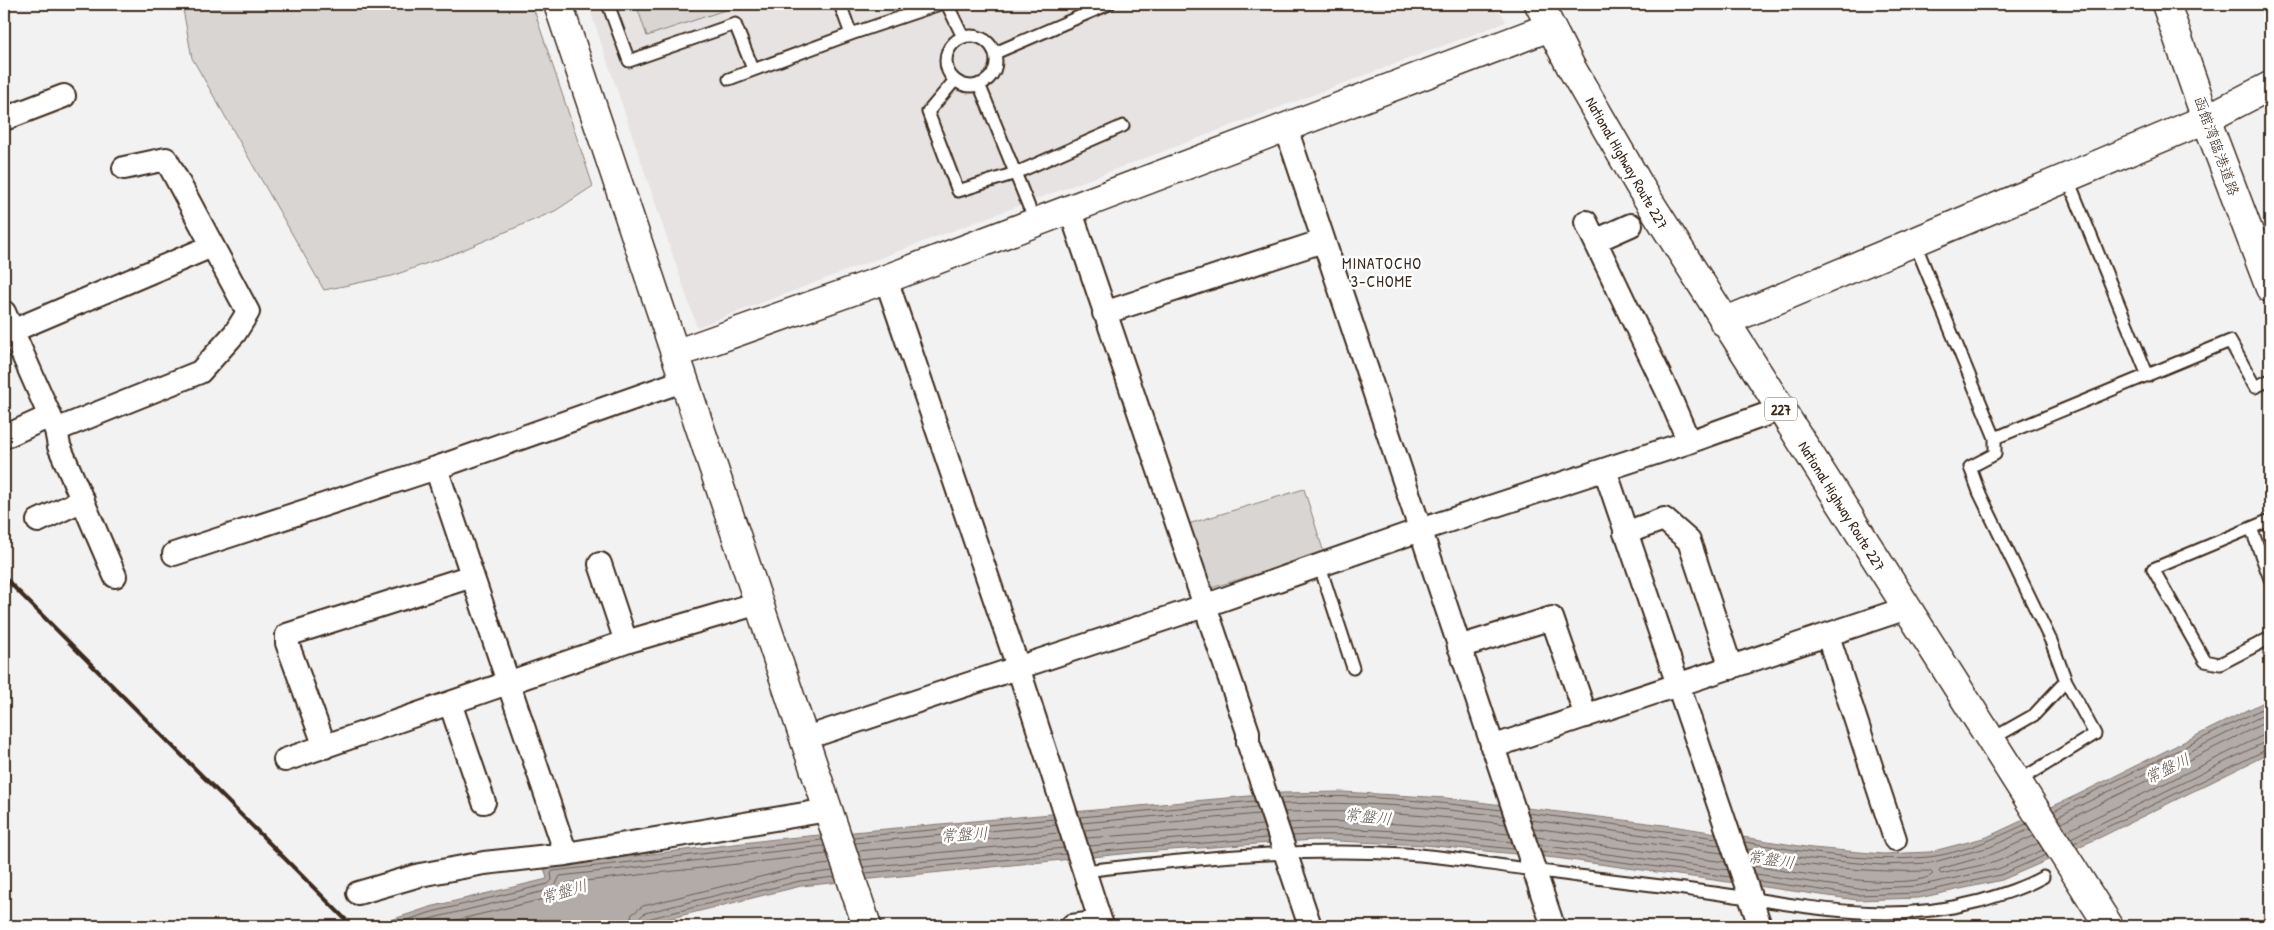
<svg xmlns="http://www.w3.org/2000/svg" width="2274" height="930" viewBox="0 0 2274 930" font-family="'Patrick Hand','Klee One',sans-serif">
<rect width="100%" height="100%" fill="#f3f2f2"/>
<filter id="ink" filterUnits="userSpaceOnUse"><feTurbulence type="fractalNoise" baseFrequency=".02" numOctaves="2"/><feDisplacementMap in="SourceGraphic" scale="10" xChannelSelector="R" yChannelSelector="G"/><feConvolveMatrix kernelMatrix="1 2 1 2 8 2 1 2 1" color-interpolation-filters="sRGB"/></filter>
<g filter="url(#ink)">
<!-- built -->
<path fill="#e6e3e2" d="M 588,4 L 1496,4 L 1506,22 L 697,327 Z"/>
<!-- green -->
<path fill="#d8d5d2" stroke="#8a8078" d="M 182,4 L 532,4 L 593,186 L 555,211 L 458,252 L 392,276 L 324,290 L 192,58 Z
M 636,4 L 739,4 L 740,5 L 647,36 Z
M 1304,489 L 1324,553 L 1208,589 L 1188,524 Z"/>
<!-- water -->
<path fill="#b2aba7" stroke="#827770" d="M 2270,699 L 2270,752 L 2264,756 L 2101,837 L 2002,880 L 1919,898 L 1857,900 L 1556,858 L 1425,845 L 1314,840 L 1142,852 L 801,886 L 639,926 L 373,926 L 430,907 L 547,879 L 544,867 L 776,839 L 1282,793 L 1343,792 L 1446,798 L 1672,826 L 1812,848 L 1883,854 L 1930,852 L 1987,837 L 2077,795 Z"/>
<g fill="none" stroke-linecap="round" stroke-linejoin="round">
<!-- shore -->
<path stroke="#6b5e55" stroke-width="1" d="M 1280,798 C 1353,793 1428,801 1501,810
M 1282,804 C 1356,801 1430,807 1503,816
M 2054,811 L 2270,705
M 1285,812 C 1359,810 1432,815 1506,824
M 1528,813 L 1717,838
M 1080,817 L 1255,801
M 2057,817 L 2270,712
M 1531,820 L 1719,845
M 1082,823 L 1257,807
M 1288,823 C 1361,818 1436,827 1509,834
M 2061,823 L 2270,720
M 1533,828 L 1722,853
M 1084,830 L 1259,814
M 1291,830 C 1364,825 1439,835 1512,842
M 2067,831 L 2260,737 L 2270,734
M 1293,836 C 1364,831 1443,842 1514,849
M 2034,836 L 1993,854 L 1940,869 L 1939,872 L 1941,874 L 1996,862 L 2039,843
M 853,837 L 1054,819
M 1536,837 L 1725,862
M 1087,838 L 1263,825
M 2071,838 L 2263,743 L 2270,742
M 1745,842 C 1805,852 1867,863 1928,857 C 1959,854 1999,837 2026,824
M 855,843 L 1056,825
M 2074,843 L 2270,748
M 1539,845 L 1728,870
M 1089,846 L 1265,832
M 1747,849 L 1811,859 L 1882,865 L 1930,863 L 1990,847 L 2030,829
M 858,851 L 1059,833
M 1541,851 L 1730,877
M 1091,852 L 1267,838
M 1750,857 C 1810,866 1869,873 1930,871 L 1933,874 C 1912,893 1784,871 1753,866
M 861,860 L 1061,841
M 863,867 L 1064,848
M 865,873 L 1066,854
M 1756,874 L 1858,889 L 1917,886 L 1998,869 L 2043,850
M 1758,881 L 1857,895 L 1918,893 L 2000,875 L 2046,855
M 389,926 L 432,912 L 548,884 L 552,880 L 551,873 L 553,871 L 822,840
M 409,926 L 433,918 L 549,890 L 555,886 L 560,876 L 824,846
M 432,926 L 552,897 L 560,892 L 567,883 L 827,854
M 629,926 L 632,914 L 643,906 L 796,868 L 830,864
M 636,926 L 639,918 L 645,913 L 798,875 L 833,871
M 643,926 L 644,921 L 647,919 L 800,881 L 835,877"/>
<!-- service casing -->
<g stroke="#3b2a1e" stroke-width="15">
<path id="service" d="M 608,4 L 629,61 L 735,24 L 753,69
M 840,4 L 851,34
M 947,4 L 963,37
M946 61a25 25 0 1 1 50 0a25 25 0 1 1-50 0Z
M 995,53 L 1109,4
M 729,79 L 851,34 L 940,4
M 955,80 L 928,112 L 958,191 L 1016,173 L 1123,126
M 979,84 L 1029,207
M 2067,177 L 2148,376
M 1914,241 L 1995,438 L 2230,341 L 2255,387 L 2270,380
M 1995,438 L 1995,454 L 1970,467 L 1979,492 L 2051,641 L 2066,681 L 2095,734 L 2017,782
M 2270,520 L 2153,569 L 2205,661 L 2220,664 L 2270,638
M 2251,528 L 2270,579
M 1319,564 L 1353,668
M 1990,740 L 2034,715 L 2066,681
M 1084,871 C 1190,859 1298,847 1405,854 C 1445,856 1486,864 1526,869 C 1588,878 1651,884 1714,893 C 1808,906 1886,926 1980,901 C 2003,894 2023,888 2043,877"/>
</g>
<!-- minor casing -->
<g stroke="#3b2a1e" stroke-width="26">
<path id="minor" d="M 4,119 L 64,96
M 1286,128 L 1553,926
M 1070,209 L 1248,732 L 1248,742 L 1310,926
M 1586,222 L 1668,393 L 1689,442
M 1595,241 L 1631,225
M 886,279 L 1018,667 L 1102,926
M 4,312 L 56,430 L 59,446 L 115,576
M 1104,313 L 1323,241
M 12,331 L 212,246
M 56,430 L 200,372 L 235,333 L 248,312 L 166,159 L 124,168
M 4,437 L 50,416
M 436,468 L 566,854
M 1605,470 L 1760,926
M 38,521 L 83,500
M 1625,533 L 1664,519 L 1689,541 L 1731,668
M 174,554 L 436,468 L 685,380
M 600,564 L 626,642
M 1828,636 L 1895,839
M 1459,647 L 1552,618 L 1586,716
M 450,703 L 484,802
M 803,739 L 1204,606 L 1420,530 L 1689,442 L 1781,409
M 325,747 L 287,643 L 287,635 L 472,576
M 1492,747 L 1907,608
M 285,760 L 626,642 L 759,603
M 358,893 L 420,875 L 484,863 L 566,854 L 828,810
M 1072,926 L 1101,922"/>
</g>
<!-- tertiary casing -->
<g stroke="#3b2a1e" stroke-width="31">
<path id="tertiary" d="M 558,4 L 867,926
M 2166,4 L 2206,119 L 2270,288
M 1724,322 L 2206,119 L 2270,86
M 675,354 L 886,279 L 1550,27"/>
</g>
<!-- trunk casing -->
<g stroke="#3b2a1e" stroke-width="31">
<path id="trunk" d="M 1539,4 L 1571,67 L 1642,190 L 2109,926"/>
</g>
<!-- service -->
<use href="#service" stroke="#fff" stroke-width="11"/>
<!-- minor -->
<use href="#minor" stroke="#fff" stroke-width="22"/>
<!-- tertiary -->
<use href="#tertiary" stroke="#fff" stroke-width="28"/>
<!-- trunk -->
<use href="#trunk" stroke="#fff" stroke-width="28"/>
<!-- rail -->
<path stroke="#3b2a1e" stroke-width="4" d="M 4,577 L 352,926"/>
</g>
</g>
<g text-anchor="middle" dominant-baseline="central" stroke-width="5" stroke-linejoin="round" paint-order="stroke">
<!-- shield labels -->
<rect fill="#fff" stroke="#766a62" stroke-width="1" x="1765" y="397.5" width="32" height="23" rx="4"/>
<g font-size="14" font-weight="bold" fill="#3b2a1e">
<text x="1781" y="409">227</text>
</g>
<!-- street labels -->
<g font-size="15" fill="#3b2a1e" stroke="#fff">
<text transform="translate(2217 146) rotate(70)">函館湾臨港道路</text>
<text transform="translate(1627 163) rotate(60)">National Highway Route 227</text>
<text transform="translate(1842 506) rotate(58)">National Highway Route 227</text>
</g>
<!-- neighbourhood labels -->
<g font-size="16" letter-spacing="1" fill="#3b2a1e" stroke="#fff">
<text x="1382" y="263">MINATOCHO<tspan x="1382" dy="18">3-CHOME</tspan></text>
</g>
<!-- water labels -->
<g font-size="16" font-style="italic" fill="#65574e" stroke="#fff">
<text transform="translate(2167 768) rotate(-26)">常盤川</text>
<text transform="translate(1368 816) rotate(6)">常盤川</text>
<text transform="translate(964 834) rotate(-4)">常盤川</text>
<text transform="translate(1771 859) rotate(8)">常盤川</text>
<text transform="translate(564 891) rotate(-16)">常盤川</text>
</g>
</g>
<!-- margin -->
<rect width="2274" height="930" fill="none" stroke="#fff" stroke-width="20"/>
<rect x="10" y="10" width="2254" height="910" fill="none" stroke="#3b2a1e" stroke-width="2" filter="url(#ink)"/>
</svg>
